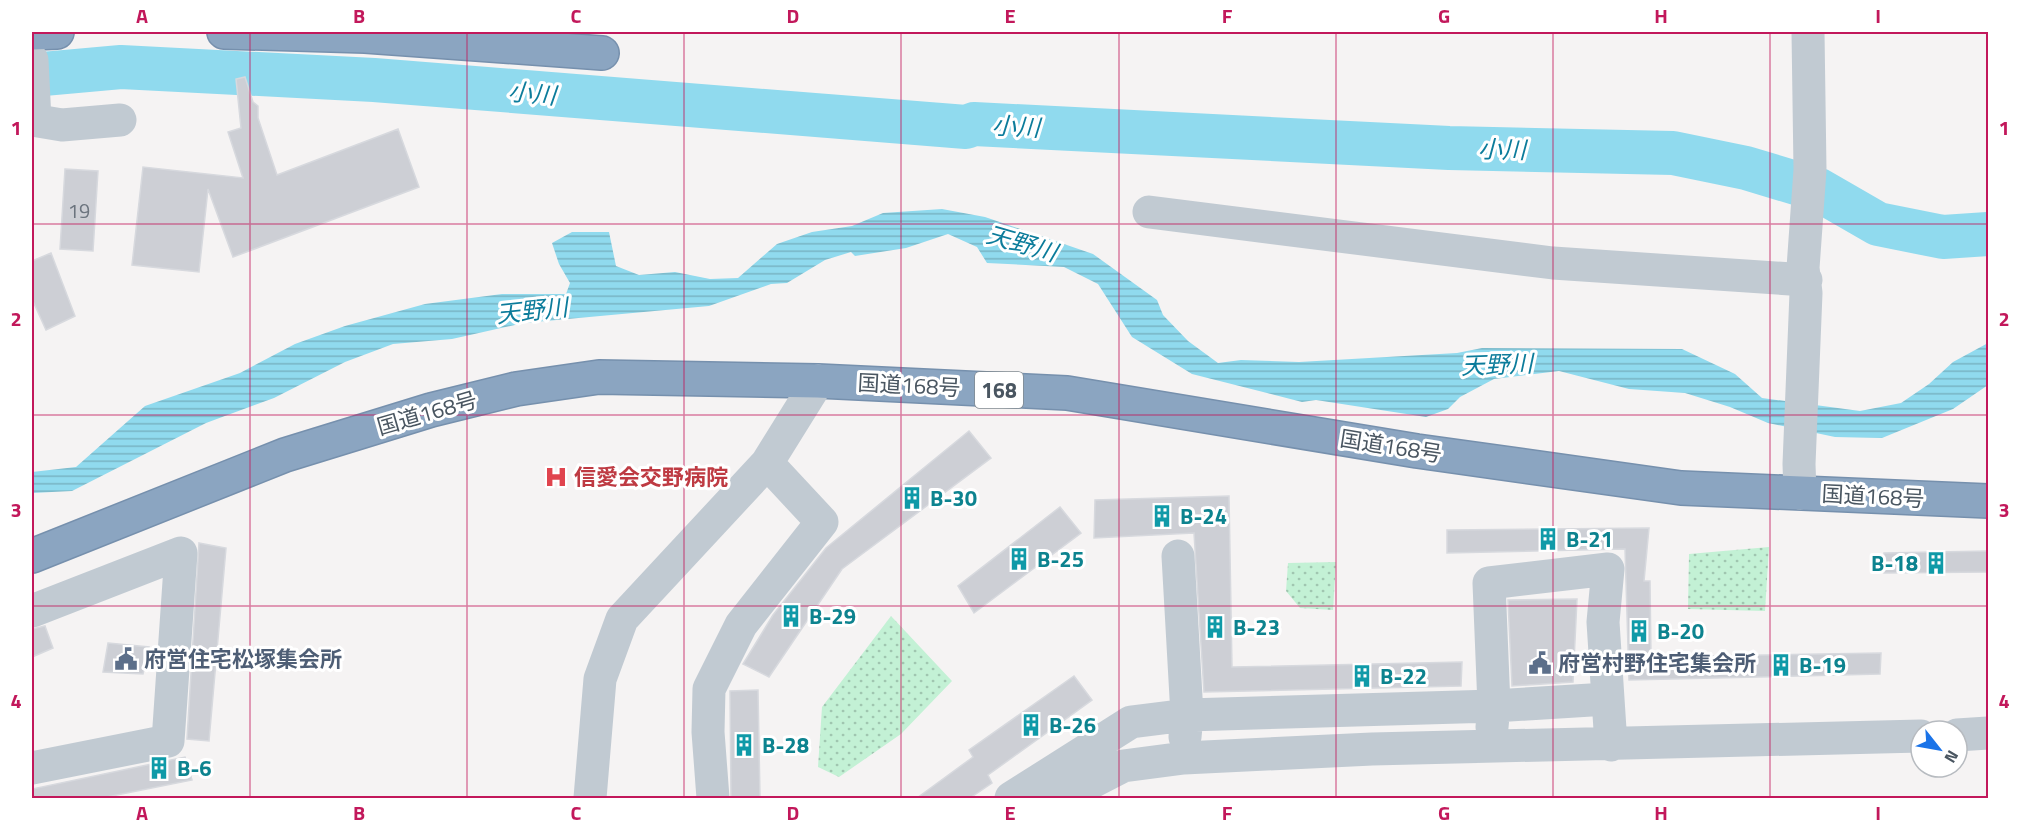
<svg xmlns="http://www.w3.org/2000/svg" width="2020" height="830" viewBox="0 0 2020 830" font-family="'Titillium Web','Noto Sans JP',sans-serif">
<defs>
<pattern id="park-dots" width="8" height="8" patternUnits="userSpaceOnUse" patternTransform="scale(1.5)"><rect width="8" height="8" fill="#c3f1d5"/><path d="M2 2h.1M6 6h.1" fill="none" stroke="#a0c6b0" stroke-width="1.8" stroke-linecap="round"/></pattern>
<pattern id="water-rules" width="6" height="5" patternUnits="userSpaceOnUse" patternTransform="scale(1.5)"><rect width="6" height="5" fill="#90daee"/><path d="M0 2.5h6" fill="none" stroke="#78b4c4"/></pattern>
</defs>
<rect width="100%" height="100%" fill="#f5f3f3"/>
<!-- park -->
<path fill="url(#park-dots)" d="M 1769,547 L 1765,611 L 1688,609 L 1689,554 Z
M 1336,562 L 1333,610 L 1300,608 L 1286,591 L 1288,563 Z
M 891,616 L 952,681 L 901,734 L 839,777 L 818,767 L 822,707 Z"/>
<!-- water -->
<path fill="url(#water-rules)" d="M 942,209 L 985,217 L 1093,254 L 1157,300 L 1163,315 L 1188,341 L 1218,363 L 1241,360 L 1299,362 L 1457,353 L 1482,348 L 1682,349 L 1735,374 L 1762,398 L 1860,411 L 1901,403 L 1929,384 L 1953,362 L 1988,343 L 1988,385 L 1953,409 L 1882,438 L 1835,437 L 1768,423 L 1730,407 L 1685,393 L 1629,389 L 1559,371 L 1494,379 L 1460,397 L 1448,409 L 1426,417 L 1316,400 L 1302,402 L 1192,374 L 1132,337 L 1098,284 L 1064,267 L 987,263 L 977,247 L 948,234 L 906,248 L 855,256 L 851,252 L 825,260 L 787,283 L 771,284 L 709,306 L 524,323 L 452,339 L 393,344 L 345,362 L 274,398 L 206,423 L 72,491 L 32,493 L 32,472 L 76,467 L 145,406 L 240,373 L 295,344 L 345,326 L 425,304 L 502,294 L 566,294 L 570,283 L 559,264 L 552,243 L 572,232 L 609,232 L 616,266 L 639,275 L 675,272 L 710,279 L 738,278 L 777,244 L 812,232 L 852,226 L 883,213 Z"/>
<g fill="none" stroke-linecap="round" stroke-linejoin="round">
<!-- river -->
<path stroke="#90daee" stroke-width="44" d="M 32,75 L 121,67 L 374,80 L 966,127 L 974,124 L 1449,148 L 1673,153 L 1746,168 L 1819,190 L 1878,224 L 1943,237 L 1988,234"/>
</g>
<!-- building -->
<path fill="#cdcfd5" stroke="#d7d9de" stroke-width="1.5" d="M 245,77 L 253,102 L 258,106 L 258,118 L 277,175 L 398,129 L 419,187 L 233,257 L 208,189 L 199,272 L 132,265 L 143,167 L 243,178 L 228,132 L 241,128 L 236,79 Z
M 65,169 L 98,171 L 93,251 L 60,249 Z
M 51,253 L 75,316 L 46,330 L 32,299 L 32,261 Z
M 969,431 L 991,458 L 842,569 L 769,677 L 743,664 L 773,615 L 826,548 Z
M 1229,496 L 1232,667 L 1462,662 L 1461,686 L 1204,692 L 1194,533 L 1094,538 L 1095,500 Z
M 1060,507 L 1081,533 L 974,613 L 958,586 Z
M 1649,528 L 1644,581 L 1650,581 L 1651,657 L 1881,653 L 1880,674 L 1629,680 L 1625,549 L 1447,553 L 1447,530 Z
M 199,543 L 226,548 L 209,741 L 187,739 Z
M 1989,551 L 1989,572 L 1884,573 L 1884,553 Z
M 1577,599 L 1573,682 L 1512,686 L 1508,600 Z
M 45,626 L 53,648 L 32,657 L 32,629 Z
M 108,643 L 149,647 L 143,674 L 103,672 Z
M 1074,676 L 1092,700 L 988,775 L 992,783 L 970,798 L 917,798 L 973,757 L 969,750 Z
M 758,690 L 760,798 L 731,798 L 730,691 Z
M 185,757 L 192,780 L 102,798 L 32,798 L 32,789 Z"/>
<g fill="none" stroke-linecap="round" stroke-linejoin="round">
<!-- highway casing -->
<g stroke="#7690ad" stroke-width="36">
<path id="highway" d="M 224,32 L 365,36 L 602,53
M 32,33 L 57,32
M 32,556 L 285,455 L 431,410 L 516,389 L 599,377 L 818,381 L 1067,393 L 1417,451 L 1681,488 L 1988,501"/>
</g>
<!-- minor -->
<path stroke="#c1cad2" stroke-width="33" d="M 32,60 L 35,120
M 32,120 L 62,125 L 120,120
M 1149,212 L 1553,263 L 1806,280
M 1800,493 L 1799,464 L 1806,293 L 1803,268 L 1810,170 L 1808,32
M 1178,556 L 1187,715 L 1494,706 L 1492,727
M 32,611 L 181,553 L 168,741 L 32,768
M 1607,699 L 1494,706 L 1489,583 L 1608,569 L 1603,622 L 1611,745
M 1957,735 L 1988,733
M 590,798 L 600,679 L 622,619 L 767,463 L 818,381
M 713,798 L 708,732 L 709,689 L 741,625 L 822,522 L 767,463
M 1011,798 L 1131,722 L 1187,715 L 1185,737
M 1061,798 L 1123,766 L 1184,758 L 1372,749 L 1921,736"/>
<!-- highway -->
<use href="#highway" stroke="#8ba5c1" stroke-width="33"/>
</g>
<!-- grid -->
<path fill="none" stroke="#c2185b" stroke-width="1.5" stroke-opacity="0.55" d="M 250,32 L 250,798M 467,32 L 467,798M 684,32 L 684,798M 901,32 L 901,798M 1119,32 L 1119,798M 1336,32 L 1336,798M 1553,32 L 1553,798M 1770,32 L 1770,798M 32,224 L 1988,224M 32,415 L 1988,415M 32,606 L 1988,606"/>
<!-- icons -->
<defs>
<g id="hospital-bare" transform="scale(1.8)"><path d="M-5-5h3v3.5h4V-5h3V5h-3V1.5h-4V5h-3Z" fill="#e0444e" stroke="#fff" stroke-width="2.5" paint-order="stroke"/></g>
<g id="building-bare" transform="scale(1.8)"><path d="M-4-6H4V6H1V3H-1V6H-4ZM-2.5-4.3h1.7v1.8h-1.7ZM.8-4.3h1.7v1.8H.8ZM-2.5-1h1.7V.8h-1.7ZM.8-1h1.7V.8H.8Z" fill="#0f9aa8" stroke="#fff" stroke-width="2.5" paint-order="stroke"/></g>
<g id="civic-bare" transform="scale(1.8)"><path d="M-.6-6.5H3V-4.5H.6V-3L4-1V1h2V6H-6V1h2V-1L-.6-3ZM-1.2 2.5V6h2.4V2.5Z" fill="#5c6f8a" stroke="#fff" stroke-width="2.5" paint-order="stroke"/></g>
</defs>
<g fill-rule="evenodd">
<use href="#hospital-bare" x="556" y="477"/>
<use href="#building-bare" x="912" y="498"/>
<use href="#building-bare" x="1162" y="516"/>
<use href="#building-bare" x="1548" y="539"/>
<use href="#building-bare" x="1019" y="559"/>
<use href="#building-bare" x="1936" y="563"/>
<use href="#building-bare" x="791" y="616"/>
<use href="#building-bare" x="1215" y="627"/>
<use href="#building-bare" x="1639" y="631"/>
<use href="#civic-bare" x="126" y="659"/>
<use href="#civic-bare" x="1540" y="663"/>
<use href="#building-bare" x="1781" y="665"/>
<use href="#building-bare" x="1362" y="676"/>
<use href="#building-bare" x="1031" y="725"/>
<use href="#building-bare" x="744" y="745"/>
<use href="#building-bare" x="159" y="768"/>
</g>
<g text-anchor="middle" dominant-baseline="central" stroke-width="6" stroke-linejoin="round" paint-order="stroke">
<!-- number labels -->
<g font-size="20" fill="#6b747e">
<text x="79" y="210">19</text>
</g>
<!-- shield labels -->
<rect fill="#fff" stroke="#808990" stroke-width="1.5" x="975" y="372" width="48" height="36" rx="4.5"/>
<g font-size="21" font-weight="bold" fill="#4a5661">
<text x="999" y="390">168</text>
</g>
<!-- street labels -->
<g font-size="22" fill="#4a5661" stroke="#fff">
<text transform="translate(909 385) rotate(3)">国道168号</text>
<text transform="translate(427 413) rotate(-16)">国道168号</text>
<text transform="translate(1391 446) rotate(9)">国道168号</text>
<text transform="translate(1873 496) rotate(3)">国道168号</text>
</g>
<!-- health labels -->
<g font-size="22" font-weight="bold" fill="#be3a42" stroke="#fff" text-anchor="start">
<text x="574" y="477">信愛会交野病院</text>
</g>
<!-- culture labels -->
<g font-size="22" font-weight="bold" fill="#0d838f" stroke="#fff" text-anchor="start">
<text x="930" y="498">B-30</text>
<text x="1180" y="516">B-24</text>
<text x="1566" y="539">B-21</text>
<text x="1037" y="559">B-25</text>
<text x="1918" y="563" text-anchor="end">B-18</text>
<text x="809" y="616">B-29</text>
<text x="1233" y="627">B-23</text>
<text x="1657" y="631">B-20</text>
<text x="1799" y="665">B-19</text>
<text x="1380" y="676">B-22</text>
<text x="1049" y="725">B-26</text>
<text x="762" y="745">B-28</text>
<text x="177" y="768">B-6</text>
</g>
<!-- service labels -->
<g font-size="22" font-weight="bold" fill="#4e5e75" stroke="#fff" text-anchor="start">
<text x="144" y="659">府営住宅松塚集会所</text>
<text x="1558" y="663">府営村野住宅集会所</text>
</g>
<!-- water labels -->
<g font-size="24" font-style="italic" fill="#0c7c9b" stroke="#fff">
<text transform="translate(532 93) rotate(5)">小川</text>
<text transform="translate(1016 126) rotate(3)">小川</text>
<text transform="translate(1502 149) rotate(1)">小川</text>
<text transform="translate(1022 243) rotate(16)">天野川</text>
<text transform="translate(532 310) rotate(-6)">天野川</text>
<text transform="translate(1497 364) rotate(-2)">天野川</text>
</g>
</g>
<!-- border -->
<rect width="2020" height="830" fill="none" stroke="#ffffff" stroke-width="66"/>
<!-- north arrow -->
<g transform="translate(1939 749) rotate(121)"><circle r="28" fill="#ffffff" stroke="#b7bbc0" stroke-width="1.5"/>
<path d="M0-4.5L10 22L0 15L-10 22Z" fill="#1a73e8"/>
<text y="-9" font-size="16" font-weight="bold" text-anchor="middle" fill="#4a5661">N</text>
</g>
<rect x="33" y="33" width="1954" height="764" fill="none" stroke="#c2185b" stroke-width="2"/>
<g font-size="20" text-anchor="middle" font-weight="bold" fill="#c2185b">
<text x="142" y="23">A</text>
<text x="359" y="23">B</text>
<text x="576" y="23">C</text>
<text x="793" y="23">D</text>
<text x="1010" y="23">E</text>
<text x="1227" y="23">F</text>
<text x="1444" y="23">G</text>
<text x="1661" y="23">H</text>
<text x="1878" y="23">I</text>
<text x="16" y="135">1</text>
<text x="2004" y="135">1</text>
<text x="16" y="326">2</text>
<text x="2004" y="326">2</text>
<text x="16" y="517">3</text>
<text x="2004" y="517">3</text>
<text x="16" y="708">4</text>
<text x="2004" y="708">4</text>
<text x="142" y="820">A</text>
<text x="359" y="820">B</text>
<text x="576" y="820">C</text>
<text x="793" y="820">D</text>
<text x="1010" y="820">E</text>
<text x="1227" y="820">F</text>
<text x="1444" y="820">G</text>
<text x="1661" y="820">H</text>
<text x="1878" y="820">I</text>
</g>
</svg>
